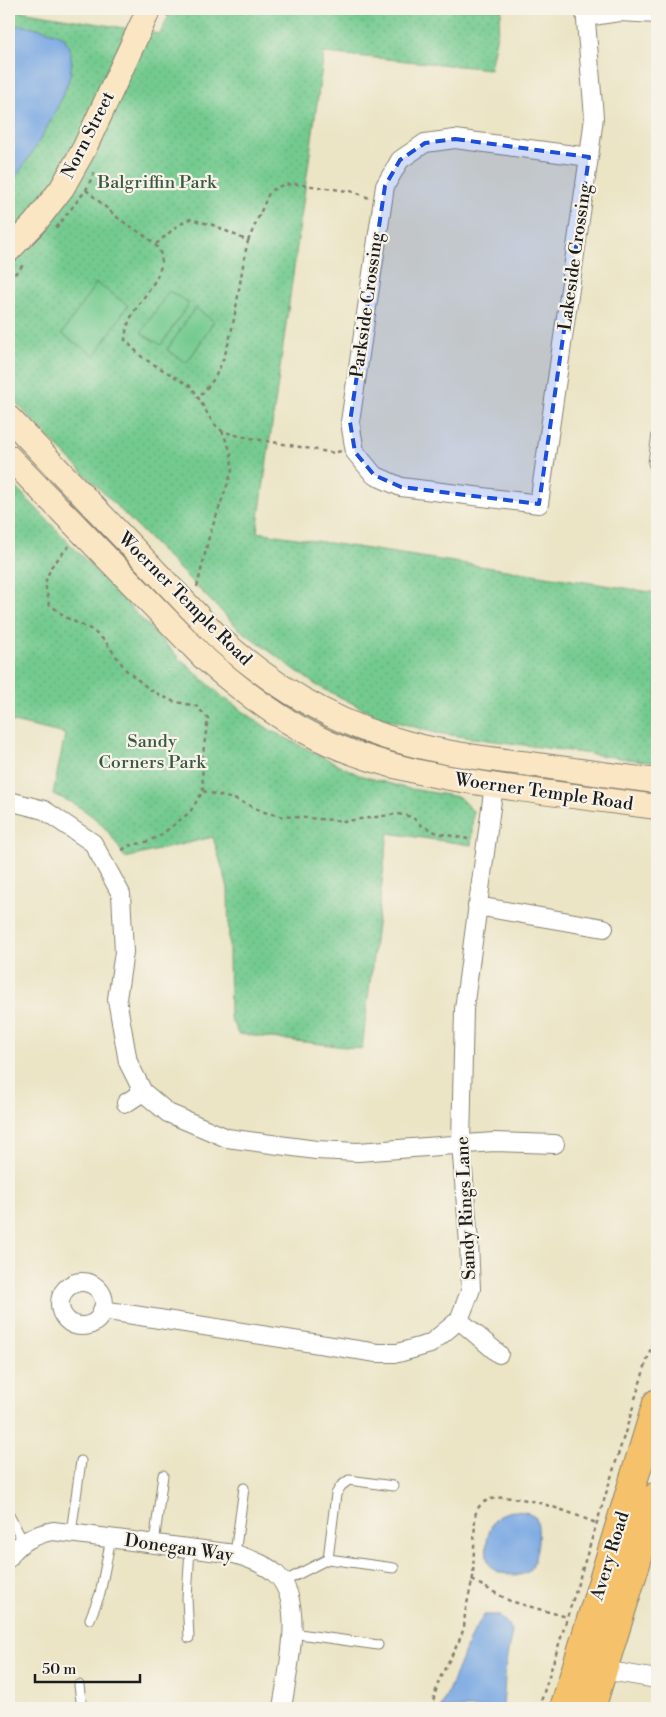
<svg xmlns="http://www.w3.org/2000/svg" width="666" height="1717" viewBox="0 0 666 1717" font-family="'Libre Bodoni',serif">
<defs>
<pattern id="park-dots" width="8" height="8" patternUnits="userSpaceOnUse" patternTransform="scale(1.25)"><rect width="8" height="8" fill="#73ca8f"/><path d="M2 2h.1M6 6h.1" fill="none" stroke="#63ad7b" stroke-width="1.8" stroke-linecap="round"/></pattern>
</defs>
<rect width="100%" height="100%" fill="#f7f3e8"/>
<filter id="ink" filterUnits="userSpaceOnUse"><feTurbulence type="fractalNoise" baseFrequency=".02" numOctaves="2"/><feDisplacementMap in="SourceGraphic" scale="10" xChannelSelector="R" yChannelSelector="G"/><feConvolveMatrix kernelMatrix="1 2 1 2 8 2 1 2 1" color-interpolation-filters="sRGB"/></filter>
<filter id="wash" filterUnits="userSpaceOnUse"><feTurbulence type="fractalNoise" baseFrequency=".0096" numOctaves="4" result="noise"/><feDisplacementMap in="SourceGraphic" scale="20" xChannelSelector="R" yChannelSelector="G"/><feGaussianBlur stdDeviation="1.12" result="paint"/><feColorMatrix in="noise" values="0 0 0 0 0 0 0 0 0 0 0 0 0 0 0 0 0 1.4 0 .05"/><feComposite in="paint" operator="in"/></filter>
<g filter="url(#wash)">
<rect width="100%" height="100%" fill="#ebe4c5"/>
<!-- park -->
<path fill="url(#park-dots)" stroke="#487356" d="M 9,9 L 160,34 L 172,9 L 502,9 L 490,69 L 324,53 L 257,532 L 657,593 L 657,763 L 436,733 L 380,717 L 316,685 L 238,628 L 49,438 L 9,395 Z
M 9,480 L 179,658 L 224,698 L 270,730 L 359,775 L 405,788 L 459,797 L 473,811 L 471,845 L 388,833 L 362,1049 L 238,1034 L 230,1017 L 228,888 L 213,837 L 125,858 C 107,824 88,809 53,794 L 65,734 L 9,721 Z"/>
<!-- garden -->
<path fill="#73ca8f" stroke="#487356" d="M 96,283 L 128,305 L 95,356 L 62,334 Z
M 169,291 L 189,303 L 161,345 L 141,333 Z
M 195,308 L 214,321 L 187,363 L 167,350 Z"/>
<!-- water -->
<path fill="#79a8e3" stroke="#4a6280" d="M 9,25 C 29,25 46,29 64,37 C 70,48 73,58 71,70 C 69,93 26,168 9,184 Z
M 517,1511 C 524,1512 530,1512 535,1517 C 542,1525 537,1561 530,1570 C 527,1573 520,1576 516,1575 C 510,1575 498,1573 493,1569 C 481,1559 487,1524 499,1516 C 505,1512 510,1511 517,1511 Z
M 484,1615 L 498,1615 L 509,1625 L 512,1632 L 506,1662 L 503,1708 L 441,1708 L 472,1634 Z"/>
</g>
<g filter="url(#ink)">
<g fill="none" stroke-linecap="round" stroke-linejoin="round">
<!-- lane casing -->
<g stroke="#848070" stroke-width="11">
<path id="lane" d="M 657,434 L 653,463 L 657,472
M 9,1515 L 24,1543
M 71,1533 L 81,1461
M 154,1544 L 163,1475
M 235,1554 L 244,1488
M 328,1559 L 394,1568
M 283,1582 L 328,1559 L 336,1494 L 341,1486 L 349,1480 L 393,1486
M 90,1619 L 100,1594 L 111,1538
M 292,1633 L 378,1645
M 189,1638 L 187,1598 L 190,1548
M 79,1685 L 82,1708"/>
</g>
<!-- street casing -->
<g stroke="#848070" stroke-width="20">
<path id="street" d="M 585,9 L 594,117 L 589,157 L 539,504 L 401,487 L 374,475 L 355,452 L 350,422 L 385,186 L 400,160 L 425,143 L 455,139 L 589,157
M 586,17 L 619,12 L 657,14
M 9,801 L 44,810 L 93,843 L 121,894 L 124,952 L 117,999 L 128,1062 L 143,1092 L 168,1113 L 227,1138 L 316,1150 L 358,1152 L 494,1142 L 555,1144
M 477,906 L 604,928
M 126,1103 L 143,1092
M60 1304a22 22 0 1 1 44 0a22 22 0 1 1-44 0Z
M 102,1310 L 377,1353 L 398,1353 L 430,1344 L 459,1320 L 471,1289 L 469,1243 L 461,1144 L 464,1009 L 494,785
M 459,1320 L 499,1354
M 9,1558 C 16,1543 37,1534 53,1531 L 235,1554 C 249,1559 264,1563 276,1574 C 306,1601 287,1673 282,1708
M 603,1670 L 657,1679"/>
</g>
<!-- secondary casing -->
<g stroke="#848070" stroke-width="26">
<path id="secondary" d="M 9,250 L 35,223 L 62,188 L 84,149 L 149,9
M 9,418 L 220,639 C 273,686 337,725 407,743 C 447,754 489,759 530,764 C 572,770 615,776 657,781
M 9,457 L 204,658 C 239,689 276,717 318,738 C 381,769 450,779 519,789 C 565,795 611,801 657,807"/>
</g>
<!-- primary casing -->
<g stroke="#848070" stroke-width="30">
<path id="primary" d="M 564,1708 L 657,1403
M 591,1708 L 657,1496"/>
</g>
<!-- path -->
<path stroke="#848070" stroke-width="2.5" stroke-dasharray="4 4" stroke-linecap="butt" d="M 167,16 L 171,9
M 86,190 C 97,199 107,209 118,218 C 151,242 180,247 147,293 C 136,308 126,321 125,340 L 143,358 L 192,387 L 213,423 L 222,431 L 239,436 L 334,453 L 341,451
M 56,228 L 86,190 L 96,169
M 248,241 L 269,193 C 278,185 285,184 297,184 L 355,192 L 369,198
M 156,244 L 177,226 L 190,219 L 213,225 L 248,241 C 238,281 236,337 217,373 C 213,382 205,390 198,398
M 9,280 L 24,264
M 69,546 L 51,567 L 45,583 L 49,604 L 67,618 L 92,630 L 105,641 L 126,670 L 149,689 L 172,701 L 196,706 L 208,718 L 202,761 L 203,791 L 190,812 L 161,835 L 146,842 L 128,846 L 121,851
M 197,587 L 209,537 L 232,471 L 231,452 L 222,431
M 203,791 L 237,800 L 264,812 L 280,816 L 346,821 L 398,814 L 412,817 L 421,825 L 437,833 L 468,839
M 635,1399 L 657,1328
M 472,1580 L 510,1601 L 567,1617
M 431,1708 L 439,1680 L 459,1641 L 464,1628 L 465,1613 L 473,1577 L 475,1517 C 481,1474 573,1514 596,1523
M 539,1708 L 634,1404"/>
<!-- lane -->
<use href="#lane" stroke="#fff" stroke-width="9"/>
<!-- street -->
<use href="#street" stroke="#fff" stroke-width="18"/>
<!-- secondary -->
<use href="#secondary" stroke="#fbe6c4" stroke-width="24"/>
<!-- primary -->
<use href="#primary" stroke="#f5c16b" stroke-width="28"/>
</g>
</g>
<!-- marked area -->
<path fill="#1d4ed8" fill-opacity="0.2" stroke="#1d4ed8" stroke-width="4" stroke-dasharray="10 6" stroke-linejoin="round" d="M 455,139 L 589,157 L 539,504 L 401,487 L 374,475 L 355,452 L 350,422 L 385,186 L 400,160 L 425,143 Z"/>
<g text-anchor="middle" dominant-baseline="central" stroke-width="4.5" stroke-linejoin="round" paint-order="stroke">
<!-- street labels -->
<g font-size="18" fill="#1c1c1c" stroke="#f7f3e8">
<text transform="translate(88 135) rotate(-63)">Norn Street</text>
<text transform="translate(575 257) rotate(-82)">Lakeside Crossing</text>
<text transform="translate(367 305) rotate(-82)">Parkside Crossing</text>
<text transform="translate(185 599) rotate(45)">Woerner Temple Road</text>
<text transform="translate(544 792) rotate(8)">Woerner Temple Road</text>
<text transform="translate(466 1208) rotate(-93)">Sandy Rings Lane</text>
<text transform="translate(179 1548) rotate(8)">Donegan Way</text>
<text transform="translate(610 1556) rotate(-73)">Avery Road</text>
</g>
<!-- park labels -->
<g font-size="18" fill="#3a5944" stroke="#f7f3e8">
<text x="157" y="182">Balgriffin Park</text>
<text x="152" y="741">Sandy<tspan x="152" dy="21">Corners Park</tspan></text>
</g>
</g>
<!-- margin -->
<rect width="666" height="1717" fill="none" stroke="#f7f3e8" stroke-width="30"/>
<!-- scale -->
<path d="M35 1674v8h105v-8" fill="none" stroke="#1c1c1c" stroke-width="2.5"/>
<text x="42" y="1674" font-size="15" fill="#1c1c1c" stroke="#f7f3e8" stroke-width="4" paint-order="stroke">50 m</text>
</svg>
